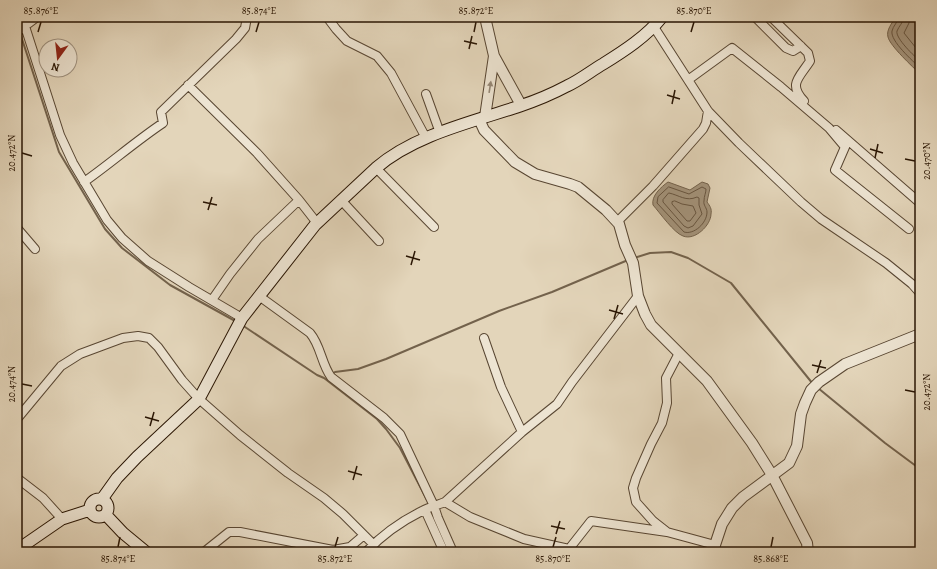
<svg xmlns="http://www.w3.org/2000/svg" width="937" height="569" viewBox="0 0 937 569" font-family="Alegreya,serif">
<rect width="100%" height="100%" fill="#e3d5ba"/>
<filter id="stains"><feTurbulence type="fractalNoise" baseFrequency=".005" numOctaves="4"/><feColorMatrix values="0 0 0 0 .2 0 0 0 0 .09 0 0 0 0 .02 0 0 0 .5 -.17"/></filter>
<radialGradient id="worn" r=".72"><stop offset=".6" stop-color="#630" stop-opacity="0"/><stop offset="1" stop-color="#630" stop-opacity=".3"/></radialGradient>
<!-- water -->
<path fill="#a4947c" stroke="#73624c" d="M 896,17 L 920,17 L 920,74 C 913,67 890,46 888,37 C 886,30 892,23 896,17 Z
M 668,182 L 690,190 L 702,182 L 708,184 L 710,188 L 707,202 C 710,206 712,209 711,214 C 711,225 695,241 683,236 C 674,233 660,213 653,205 C 651,196 661,187 668,182 Z"/>
<g fill="none" stroke-linecap="round" stroke-linejoin="round">
<!-- shore -->
<path stroke="#675540" stroke-width="1" d="M 899,17 C 898,22 893,26 892,31 C 890,41 913,61 920,68
M 904,17 C 903,23 899,26 897,31 C 895,38 915,57 920,61
M 910,17 L 909,23 L 904,33 L 920,53
M 669,187 L 689,194 L 702,187 L 706,189 C 706,193 704,196 704,201 C 703,205 707,208 707,212 C 707,223 694,235 684,232 L 657,203 L 658,197 Z
M 669,193 C 679,195 686,202 697,197 L 699,198 L 699,205 L 702,214 L 693,226 L 688,228 L 684,226 L 663,202 L 663,200 Z
M 675,201 L 682,204 L 693,206 L 696,213 L 690,221 L 687,221 L 672,204 L 672,202 Z"/>
<!-- stream -->
<path stroke="#73624c" stroke-width="2" d="M 17,24 L 19,29
M 20,33 L 59,152 L 105,229 L 122,248 L 170,285 L 237,322
M 634,258 L 650,253 L 671,252 L 688,258 L 731,283 L 813,384
M 242,325 L 317,375 L 324,378 L 377,419 L 386,429 L 400,448 L 427,500
M 332,374 L 335,372 L 358,369 L 386,359 L 499,311 L 552,292 L 628,260
M 818,388 L 885,443 L 920,469"/>
<!-- minor casing -->
<g stroke="#584632" stroke-width="10">
<path id="minor" d="M 22,17 L 60,135 L 73,163 L 107,220 L 122,238 L 148,261 L 189,287 L 242,318
M 327,17 L 336,29 L 347,41 L 377,56 L 391,73 L 426,138
M 755,17 L 786,48 L 793,51 L 801,46
M 771,17 L 808,53 L 810,61 C 799,78 788,84 804,101
M 654,27 L 708,111 L 739,143 L 801,202 L 821,219 L 886,263 L 912,284 L 920,293
M 17,32 L 37,17
M 688,80 L 732,48 L 781,87 L 829,128 L 845,147 L 835,170 L 909,229
M 188,85 L 257,153 L 299,200 L 258,239 L 230,274 L 212,300
M 426,94 L 440,133
M 836,130 L 920,203
M 376,168 L 434,227
M 84,182 C 111,163 136,141 163,123 L 161,112 L 236,39 L 245,28 L 247,17
M 299,200 L 317,223
M 341,200 L 379,241
M 617,222 L 653,186 L 703,129 L 706,123 L 708,111
M 17,228 L 35,249
M 259,296 L 310,333 C 321,346 321,363 331,377 L 384,418 L 400,434 L 434,506 L 438,518 L 453,552
M 484,338 L 501,387 L 522,432
M 17,419 L 61,366 L 80,354 L 123,338 L 138,336 L 149,338 L 158,347 L 182,380 L 199,399 L 240,435 L 288,473 L 324,498 L 343,514 L 373,544
M 17,478 L 43,498 L 62,519
M 445,502 L 522,432 L 557,404 L 572,382 L 638,296
M 425,510 L 444,552
M 667,532 L 715,545
M 204,552 L 229,532 L 240,532 L 333,550 L 350,547 L 364,535
M 366,552 C 381,536 402,521 422,511 C 429,507 438,505 445,502 L 470,517 L 524,539 L 569,549 L 591,521 L 667,532 L 653,521 L 636,502 L 633,488 L 636,478 L 651,444 L 662,423 L 667,403 L 666,378 L 679,353"/>
</g>
<!-- tertiary casing -->
<g stroke="#584632" stroke-width="12">
<path id="tertiary" d="M 485,17 L 494,56 L 521,105
M 485,117 L 494,56
M 479,119 L 484,130 L 515,162 L 535,174 L 570,184 L 578,187 L 606,210 L 619,224 L 625,245 L 633,263 L 638,296 L 645,314 L 651,325 L 707,381 L 752,443 L 772,475 L 807,543 L 808,552
M 714,552 L 715,545 L 722,524 L 732,508 L 743,497 L 789,463 L 797,446 L 801,414 L 805,403 L 811,390 L 819,382 L 845,364 L 920,334"/>
</g>
<!-- secondary casing -->
<g stroke="#2a1604" stroke-width="13">
<path id="secondary" d="M90 508a9 9 0 1 1 18 0a9 9 0 1 1-18 0Z
M 102,499 L 117,478 L 137,457 L 199,399 L 242,318 L 315,225 L 376,168 C 414,135 472,122 520,106 C 535,101 552,94 567,86 C 580,80 591,71 603,64 C 624,51 647,36 662,17
M 106,515 L 123,533 L 146,552
M 17,550 L 62,519 L 90,510"/>
</g>
<!-- minor -->
<use href="#minor" stroke="#ede4d2" stroke-width="8"/>
<!-- tertiary -->
<use href="#tertiary" stroke="#ede4d2" stroke-width="10"/>
<!-- secondary -->
<use href="#secondary" stroke="#ede4d2" stroke-width="11"/>
</g>
<!-- one-way arrows -->
<defs><path id="oneway-solid" d="M-6-.8H1V-3.2L6.5 0L1 3.2V.8H-6Z"/></defs>
<use fill="#958775" href="#oneway-solid" transform="translate(490 87) rotate(-81)"/>
<!-- ticks -->
<path fill="none" stroke="#2a1604" stroke-width="1.5" d="M 38,32 L 41,22M 256,32 L 259,22M 474,32 L 476,22M 691,32 L 694,22M 464,41 L 477,44M 469,49 L 472,36M 667,95 L 680,99M 672,104 L 675,90M 870,149 L 883,153M 22,153 L 32,156M 875,158 L 878,144M 905,159 L 915,161M 203,202 L 217,205M 208,210 L 212,197M 406,256 L 420,260M 411,265 L 415,251M 609,310 L 623,314M 614,319 L 618,305M 812,365 L 826,368M 817,373 L 821,360M 22,384 L 32,386M 905,390 L 915,392M 145,417 L 159,421M 150,426 L 154,412M 348,471 L 362,475M 353,480 L 357,466M 551,526 L 565,529M 556,534 L 560,521M 118,547 L 120,537M 335,547 L 338,537M 553,547 L 556,537M 771,547 L 773,537"/>
<!-- margin -->
<rect width="937" height="569" fill="none" stroke="#e3d5ba" stroke-width="44"/>
<!-- north arrow -->
<g transform="translate(58 58) rotate(195)"><circle r="19" fill="#ede4d2" stroke="#9f9280"/>
<path d="M0-3L7 15L0 10L-7 15Z" fill="#8f2418"/>
<text y="-6" font-size="11" font-weight="bold" text-anchor="middle" fill="#2a1604">N</text>
</g>
<rect x="22" y="22" width="893" height="525" fill="none" stroke="#2a1604" stroke-width="1.5"/>
<g font-size="10" text-anchor="middle" fill="#2a1604">
<text x="41" y="14">85.876°E</text>
<text x="259" y="14">85.874°E</text>
<text x="476" y="14">85.872°E</text>
<text x="694" y="14">85.870°E</text>
<text transform="translate(11 153) rotate(-90)" y="4">20.472°N</text>
<text transform="translate(926 161) rotate(-90)" y="4">20.470°N</text>
<text transform="translate(11 384) rotate(-90)" y="4">20.474°N</text>
<text transform="translate(926 392) rotate(-90)" y="4">20.472°N</text>
<text x="118" y="562">85.874°E</text>
<text x="335" y="562">85.872°E</text>
<text x="553" y="562">85.870°E</text>
<text x="771" y="562">85.868°E</text>
</g>
<rect width="100%" height="100%" filter="url(#stains)"/>
<rect width="100%" height="100%" fill="url(#worn)"/>
</svg>
